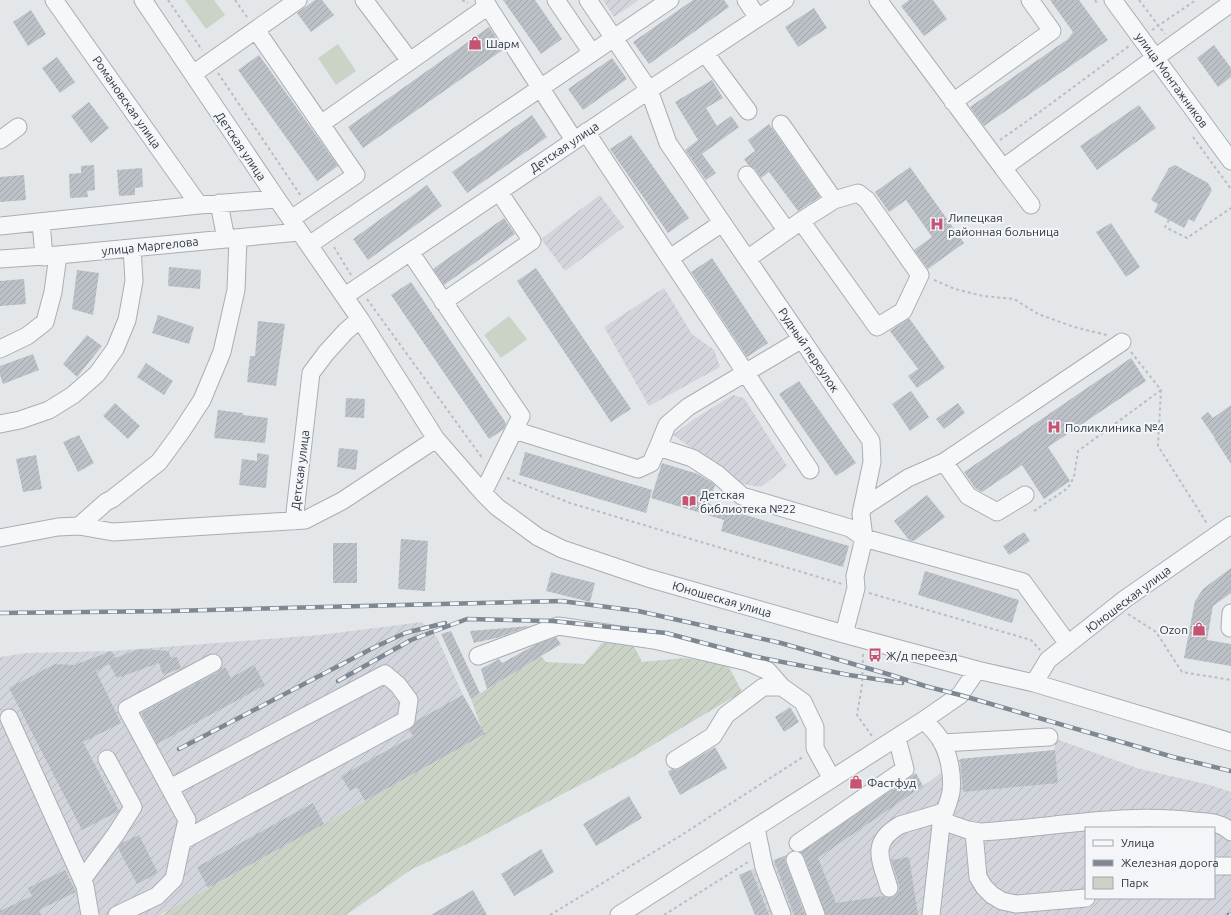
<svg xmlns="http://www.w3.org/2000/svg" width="1231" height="915" viewBox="0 0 1231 915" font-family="Ubuntu,sans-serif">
<defs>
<pattern id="industrial-furrows" width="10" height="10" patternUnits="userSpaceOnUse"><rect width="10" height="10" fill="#d2d6dc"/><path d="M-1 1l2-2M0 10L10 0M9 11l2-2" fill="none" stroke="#b4b8be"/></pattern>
<pattern id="garden-furrows" width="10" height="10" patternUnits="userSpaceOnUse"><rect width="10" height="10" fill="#cad3c5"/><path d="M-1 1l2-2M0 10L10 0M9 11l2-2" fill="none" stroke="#aeb6aa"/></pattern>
<pattern id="building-hatch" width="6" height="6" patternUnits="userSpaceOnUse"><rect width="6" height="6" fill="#bbc1c7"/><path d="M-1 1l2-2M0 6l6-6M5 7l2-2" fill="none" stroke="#a1a6ac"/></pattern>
</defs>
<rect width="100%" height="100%" fill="#e3e7ea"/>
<!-- industrial -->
<path fill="url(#industrial-furrows)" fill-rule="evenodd" d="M 603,0 L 639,0 L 614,17 Z
M 600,195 L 624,227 L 565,271 L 541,239 Z
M 664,288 L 692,334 L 714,350 L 720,367 L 649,406 L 604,327 Z
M 733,395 L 744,398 L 787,466 L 761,487 L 743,484 L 716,462 L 690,447 L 673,435 L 694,419 Z
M 422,622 L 437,637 L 463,695 L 485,734 L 160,915 L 0,915 L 0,657 L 27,653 L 112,651 L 320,635 Z
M 1056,739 L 1140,769 L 1210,785 L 1231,792 L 1231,915 L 755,915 L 739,875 L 774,860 L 808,847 L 923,786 L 960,759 L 1054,750 ZM 1086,828 L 1214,828 L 1214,898 L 1086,898 Z"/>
<!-- green -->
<path fill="#cad3c5" d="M 185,0 L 214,0 L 225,15 L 206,29 Z
M 338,44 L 356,71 L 336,85 L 318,58 Z
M 509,316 L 527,339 L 501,358 L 484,335 Z"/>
<!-- garden -->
<path fill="url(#garden-furrows)" d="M 632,642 L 642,662 L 685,658 L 728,665 L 742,692 L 626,761 L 467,844 L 412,869 L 346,915 L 163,915 L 169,910 L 484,735 L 471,699 L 541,656 L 546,662 L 584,664 L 602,643 Z"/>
<!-- building -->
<path fill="url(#building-hatch)" d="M 315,0 L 322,0 L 334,15 L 311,32 L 297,13 Z
M 503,0 L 535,0 L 562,39 L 541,54 Z
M 693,0 L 724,0 L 729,7 L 649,64 L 633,42 Z
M 909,0 L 933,0 L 947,19 L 924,36 L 901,6 Z
M 1050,0 L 1079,0 L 1108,40 L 984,126 L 970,107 L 1068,39 L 1073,32 Z
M 814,8 L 827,28 L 798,47 L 785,27 Z
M 31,10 L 46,34 L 28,46 L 13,22 Z
M 489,27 L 504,49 L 363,148 L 348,127 Z
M 1214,45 L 1231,68 L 1231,77 L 1218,87 L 1197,58 Z
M 259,55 L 338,166 L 317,181 L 238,70 Z
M 57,57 L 75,82 L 60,93 L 42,68 Z
M 612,58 L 627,79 L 583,110 L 568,89 Z
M 712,80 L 723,98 L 706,108 L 717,126 L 731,116 L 739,127 L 702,154 L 716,173 L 706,180 L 685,150 L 698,140 L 675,102 Z
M 89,102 L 109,128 L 91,143 L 71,116 Z
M 1139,105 L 1156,128 L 1097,170 L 1080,146 Z
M 532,115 L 547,137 L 467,193 L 452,172 Z
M 769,124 L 820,197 L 798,211 L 769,172 L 761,178 L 755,169 L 749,166 L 744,159 L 755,151 L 748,140 Z
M 631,135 L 689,218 L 668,233 L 610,149 Z
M 94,165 L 95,190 L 87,191 L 88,197 L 70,198 L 69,174 L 81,173 L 81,166 Z
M 1175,165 L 1208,183 L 1212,190 L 1194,222 L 1189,219 L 1184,228 L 1154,212 L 1158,204 L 1151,200 L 1169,168 Z
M 910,167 L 964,243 L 928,269 L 914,250 L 932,237 L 906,200 L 889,212 L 875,192 Z
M 142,168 L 143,187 L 135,188 L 135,195 L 119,196 L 117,170 Z
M 24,175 L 26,200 L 0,202 L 0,177 Z
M 427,185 L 442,206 L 368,260 L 353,239 Z
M 504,218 L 515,234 L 444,285 L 433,269 Z
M 1111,223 L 1140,267 L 1126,277 L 1096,232 Z
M 712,258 L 768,343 L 747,357 L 691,272 Z
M 169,267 L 201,270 L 200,289 L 168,286 Z
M 536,268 L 631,409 L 611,422 L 517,281 Z
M 77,270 L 99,273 L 93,315 L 72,309 Z
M 24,279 L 26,304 L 0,306 L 0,281 Z
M 411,282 L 506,423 L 504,429 L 489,439 L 391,295 Z
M 158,315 L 194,327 L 189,344 L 152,333 Z
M 909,318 L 945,368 L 917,388 L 908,376 L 918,369 L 890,331 Z
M 258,321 L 285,324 L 276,386 L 247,382 L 250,356 L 255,356 Z
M 87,335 L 102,346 L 77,377 L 63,364 Z
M 33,354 L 39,370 L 3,384 L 0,375 L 0,366 Z
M 1131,358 L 1146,381 L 1048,447 L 1070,481 L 1044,499 L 1022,465 L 982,492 L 975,488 L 964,472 Z
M 146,363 L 173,381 L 164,395 L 137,377 Z
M 799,381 L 856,463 L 836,476 L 779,394 Z
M 911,391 L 929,417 L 910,431 L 892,404 Z
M 346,398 L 365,399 L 364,418 L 345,417 Z
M 115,403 L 140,426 L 128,439 L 103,416 Z
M 958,403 L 965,413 L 944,429 L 936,419 Z
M 1231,405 L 1231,464 L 1214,438 L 1215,438 L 1201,418 L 1208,412 L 1213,418 Z
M 218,410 L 243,413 L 243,415 L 268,418 L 265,443 L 214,438 Z
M 79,435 L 94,463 L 78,472 L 63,442 Z
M 339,448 L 358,450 L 356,470 L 337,467 Z
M 525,452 L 652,490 L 646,513 L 519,475 Z
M 257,453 L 269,455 L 266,488 L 239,485 L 242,459 L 257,461 Z
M 36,455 L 42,489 L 23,492 L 16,459 Z
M 662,463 L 698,474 L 711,482 L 715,485 L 709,504 L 849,546 L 843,567 L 721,531 L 724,520 L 651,498 Z
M 927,495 L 945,517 L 914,541 L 909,540 L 894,521 Z
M 1024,532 L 1030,541 L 1009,555 L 1003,546 Z
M 401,539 L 428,541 L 425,591 L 398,589 Z
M 333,543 L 357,543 L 357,583 L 333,583 Z
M 1231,568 L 1231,593 L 1213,606 L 1207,640 L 1231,644 L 1231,666 L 1184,658 L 1195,601 L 1203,589 Z
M 925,571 L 1019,600 L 1012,623 L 918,595 Z
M 551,572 L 595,583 L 590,602 L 546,591 Z
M 530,626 L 500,637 L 474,643 L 470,631 Z
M 451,631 L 480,693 L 471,699 L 441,634 Z
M 556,637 L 561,644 L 487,689 L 481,669 L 499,659 L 502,663 L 537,644 Z
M 139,649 L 168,651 L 171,658 L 177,657 L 181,668 L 163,675 L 159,663 L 117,678 L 109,664 L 96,671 L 121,723 L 83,742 L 119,811 L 82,830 L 9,688 L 55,664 L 74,665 L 112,651 L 115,658 Z
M 254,665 L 265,685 L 157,744 L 141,713 L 218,672 L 225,667 L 231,678 Z
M 463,695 L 485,734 L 365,801 L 357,787 L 350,791 L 341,776 L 413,736 L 409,730 L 414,726 L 416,721 Z
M 790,707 L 799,722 L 784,732 L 775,717 Z
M 715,747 L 727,768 L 680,795 L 668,772 L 672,769 L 676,770 L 680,768 Z
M 1055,750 L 1058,783 L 963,792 L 960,759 Z
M 916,773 L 923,786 L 818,858 L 836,903 L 883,896 L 887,898 L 892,897 L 897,894 L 899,890 L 899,885 L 891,860 L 909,857 L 918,915 L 826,915 L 804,856 L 801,852 Z
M 629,796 L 642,818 L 596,846 L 583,824 Z
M 313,803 L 324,824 L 208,888 L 197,867 Z
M 139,835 L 158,873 L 137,884 L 118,848 L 122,843 Z
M 541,849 L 554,872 L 514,896 L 501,874 Z
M 787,855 L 785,859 L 786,864 L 805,915 L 794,915 L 774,860 Z
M 65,870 L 76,892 L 39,910 L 41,915 L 0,915 L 0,911 L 32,896 L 28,888 Z
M 751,870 L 769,915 L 755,915 L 739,875 Z
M 473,890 L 487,915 L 431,915 Z"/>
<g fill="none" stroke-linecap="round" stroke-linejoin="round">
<!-- minor casing -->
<g stroke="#a8aeb4" stroke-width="19">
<path id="minor" d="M 54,0 L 199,205
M 143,0 L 277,199 L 360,319 L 436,439 L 483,493 L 497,507 L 538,537 L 562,549 L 648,578 L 844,634 L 977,670 L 1034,683 L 1231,742
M 364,0 L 410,61
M 484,0 L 574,140
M 556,0 L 592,53
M 588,0 L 649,90 L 668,143 L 871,441 L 872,462 L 861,514 L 864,538 L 855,576 L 856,588 L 844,634
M 746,0 L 758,18
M 878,0 L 1003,168 L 1231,3
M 1113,0 L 1231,161
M 256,30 L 356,175 L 291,219
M 705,53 L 748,111
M 193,74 L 298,0
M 953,102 L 1052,31 L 1030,0
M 321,124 L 488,6
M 781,124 L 834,200 L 801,221
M 586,132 L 810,470
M 0,140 L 18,127
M 1003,168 L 1031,205
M 747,175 L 787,231
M 219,203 L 226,239
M 41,222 L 44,257
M 0,226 L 199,205 L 277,199
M 309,245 L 670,0
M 410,252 L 521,416 L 483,493
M 670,258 L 722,223
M 0,259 L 58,255 L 299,232
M 747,259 L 801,221 L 877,327 L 903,311 L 920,275 L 867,200 L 858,193 L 834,200
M 345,296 L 649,90 L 785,0
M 443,302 L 532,241 L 499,192
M 0,349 L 27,336 L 45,322 L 53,292 L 58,255
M 0,424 L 20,420 L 49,410 L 73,395 L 97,374 L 115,349 L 127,320 L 134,281 L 132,248
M 514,430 L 638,469 L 651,463 L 658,447 L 692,458 L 717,474 L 742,496 L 850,528 L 864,538 L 1023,582 L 1068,644
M 658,447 L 667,425 L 688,407 L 802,339
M 944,462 L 968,496 L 997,512 L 1025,495
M 862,508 L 908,478 L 944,462 L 1122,342
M 294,521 L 311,373 L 326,353 L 346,331 L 360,319
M 79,526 L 113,532 L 305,520 L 342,501 L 436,439
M 0,538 L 58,527 L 79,526 L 106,502 L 112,499 L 159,462 L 181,432 L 202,400 L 222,352 L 236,290 L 238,238
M 1231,613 L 1230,628 L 1231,628
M 478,656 L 558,626 L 654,640 L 748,662 L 768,671 L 782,687 L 803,702 L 815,727 L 815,748 L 832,779
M 1034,683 L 1048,660 L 1125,599 L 1231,525
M 9,718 L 85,886 L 90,915
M 924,720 C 929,726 936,732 940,739 C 949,753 953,775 951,792 C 949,803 943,814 941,825 L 931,915
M 942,743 L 1049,737
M 675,760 L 713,736 L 726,715 L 763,687 L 782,687
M 942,821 L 968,830 L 980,832 C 1051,828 1122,812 1194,821 C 1207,822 1221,822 1231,832
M 756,828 L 764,867 L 782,915
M 974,832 L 978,877 L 984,887 L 992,895 L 1002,901 L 1016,904 L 1086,898
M 182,841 L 187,820 L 127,709 L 213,663
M 798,843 L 905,769 L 897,738
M 795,860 L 816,915
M 1214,866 L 1231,866
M 82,880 L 116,834 L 133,807 L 107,759
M 889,888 C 881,860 869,843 900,825 L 944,812
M 117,915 L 157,896 L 174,879 L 182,841 L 406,720 L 409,700 L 398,685 L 385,674 L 170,788
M 619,915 L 924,720 L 960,695 L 977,670"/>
</g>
<!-- path -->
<path stroke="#b9bdc2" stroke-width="2" stroke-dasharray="3 3" stroke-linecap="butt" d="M 168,0 L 202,50
M 235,0 L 247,17
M 462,0 L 468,3
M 1095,0 L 1098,5
M 1139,0 L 1165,34
M 1152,30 L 1196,0
M 218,73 L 301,196
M 1193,137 L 1231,189
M 1000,140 L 1037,114 L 1129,46
M 1169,220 L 1165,227 L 1187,238 L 1231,208
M 334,247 L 351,275
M 934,280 L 955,289 L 983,296 L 1014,299 L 1038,314 L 1074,327 L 1107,335
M 367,299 L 483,459
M 1131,352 L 1161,390 L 1158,446 L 1208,525
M 507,478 L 570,503 L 842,584
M 1034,511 L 1068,488 L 1074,477 L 1078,451 L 1161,390
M 869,593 L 1031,640 L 1040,650
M 1128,614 L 1156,632 L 1182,672 L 1231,680
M 863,654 L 862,685 L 857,715 L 872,736
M 550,915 L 680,836 L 803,757
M 664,915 L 748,862"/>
<!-- minor -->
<use href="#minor" stroke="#f6f7f9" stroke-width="17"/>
<!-- rail casing -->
<g stroke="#7e8892" stroke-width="4.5">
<path id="rail" d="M 0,613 L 171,611 L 561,601 L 638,611 L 781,643 L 891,675 L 925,686 L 960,695 L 1173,757 L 1231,771
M 338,681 L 411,640 L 467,619 L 553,621 L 666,633 L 752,656 L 849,675 L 902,683
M 179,749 L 373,648 L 405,633 L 445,623
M 1229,915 L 1231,915"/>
</g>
<!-- rail -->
<use href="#rail" stroke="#f3f5f8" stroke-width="3" stroke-dasharray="9" stroke-linecap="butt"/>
</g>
<!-- icons -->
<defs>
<g id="shop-bare" transform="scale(1.08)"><path d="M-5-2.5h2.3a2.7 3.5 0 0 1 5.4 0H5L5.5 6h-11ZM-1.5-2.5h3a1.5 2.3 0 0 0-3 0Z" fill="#c45472" stroke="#f3f5f8" stroke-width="2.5" paint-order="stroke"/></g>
<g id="hospital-bare" transform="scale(1.08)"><path d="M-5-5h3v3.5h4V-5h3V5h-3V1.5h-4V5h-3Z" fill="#c45472" stroke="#f3f5f8" stroke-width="2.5" paint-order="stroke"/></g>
<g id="library-bare" transform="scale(1.08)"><path d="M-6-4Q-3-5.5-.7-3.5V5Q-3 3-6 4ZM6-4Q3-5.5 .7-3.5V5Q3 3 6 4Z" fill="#c45472" stroke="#f3f5f8" stroke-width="2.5" paint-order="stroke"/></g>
<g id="bus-bare" transform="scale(1.08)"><path d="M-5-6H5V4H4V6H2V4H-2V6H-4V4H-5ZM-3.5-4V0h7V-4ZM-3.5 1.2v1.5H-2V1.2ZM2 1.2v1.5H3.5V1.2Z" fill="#c45472" stroke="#f3f5f8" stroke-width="2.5" paint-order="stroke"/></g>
</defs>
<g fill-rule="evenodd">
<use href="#shop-bare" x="475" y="43"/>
<use href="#hospital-bare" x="937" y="224"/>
<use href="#hospital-bare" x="1054" y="427"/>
<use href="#library-bare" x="689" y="501"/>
<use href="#shop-bare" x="1199" y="629"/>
<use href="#bus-bare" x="875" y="655"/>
<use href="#shop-bare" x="856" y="782"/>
</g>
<g text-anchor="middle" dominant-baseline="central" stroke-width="4" stroke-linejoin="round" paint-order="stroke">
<!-- poi labels -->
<g font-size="12" fill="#2c3641" stroke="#f3f5f8" text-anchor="start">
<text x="486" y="43">Шарм</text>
<text x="948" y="217">Липецкая<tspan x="948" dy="14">районная больница</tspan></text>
<text x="1065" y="427">Поликлиника №4</text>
<text x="700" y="494">Детская<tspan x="700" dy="14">библиотека №22</tspan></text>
<text x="1188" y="629" text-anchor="end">Ozon</text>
<text x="886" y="655">Ж/д переезд</text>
<text x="867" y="782">Фастфуд</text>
</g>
<!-- street labels -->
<g font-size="12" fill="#2c3641" stroke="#f3f5f8">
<text transform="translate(1172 80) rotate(54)">улица Монтажников</text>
<text transform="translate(127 102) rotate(55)">Романовская улица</text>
<text transform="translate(241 146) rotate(56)">Детская улица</text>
<text transform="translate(564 147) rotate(-34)">Детская улица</text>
<text transform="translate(150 246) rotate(-6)">улица Маргелова</text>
<text transform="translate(809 350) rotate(56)">Рудный переулок</text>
<text transform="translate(300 470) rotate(-83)">Детская улица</text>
<text transform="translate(722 599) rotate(16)">Юношеская улица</text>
<text transform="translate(1128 599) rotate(-37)">Юношеская улица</text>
</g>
</g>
<!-- legend -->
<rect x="1085" y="827" width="130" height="72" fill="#f3f5f8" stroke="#a3a9af"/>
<rect x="1093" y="840" width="20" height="6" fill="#f6f7f9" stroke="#a3a9af"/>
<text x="1121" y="847" font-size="12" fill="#2c3641">Улица</text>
<rect x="1093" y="860" width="20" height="6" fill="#7e8892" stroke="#a3a9af"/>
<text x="1121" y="867" font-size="12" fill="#2c3641">Железная дорога</text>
<rect x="1093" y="877" width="20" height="12" fill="#cad3c5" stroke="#a3a9af"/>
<text x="1121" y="887" font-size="12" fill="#2c3641">Парк</text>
</svg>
